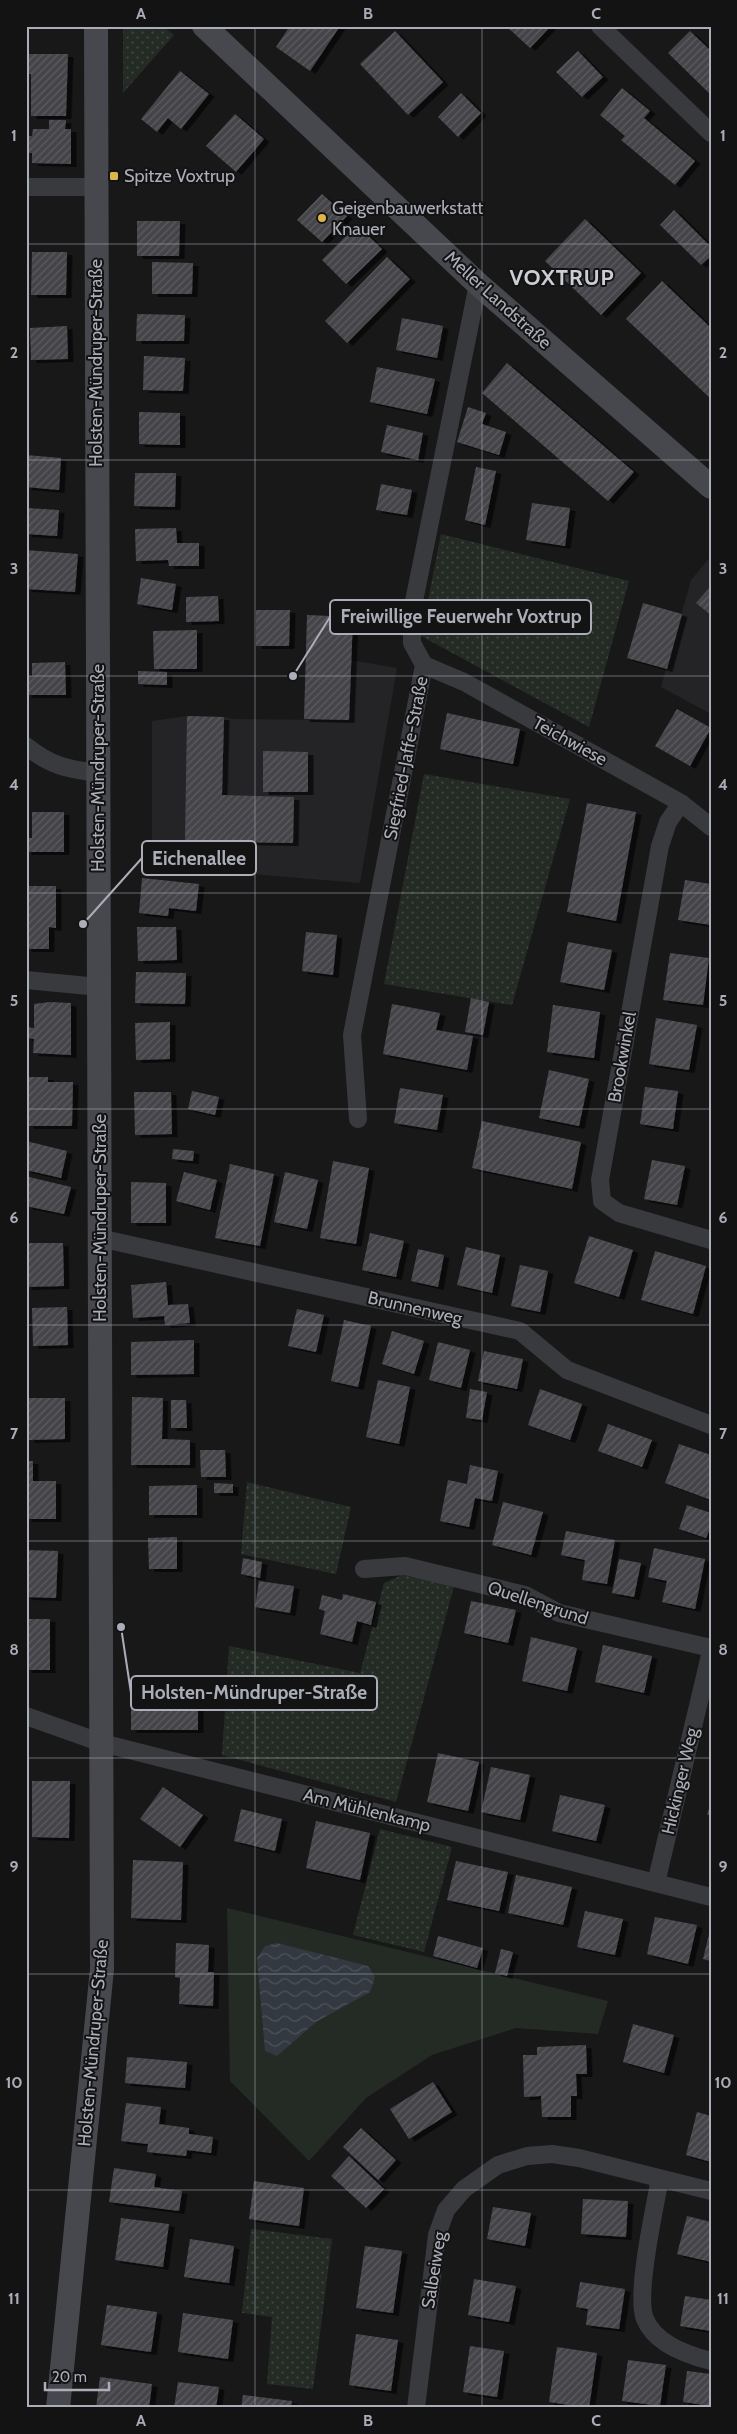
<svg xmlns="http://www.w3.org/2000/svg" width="737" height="2434" viewBox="0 0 737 2434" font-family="Cabin,sans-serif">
<defs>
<pattern id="grass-dots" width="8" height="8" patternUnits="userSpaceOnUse" patternTransform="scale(1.25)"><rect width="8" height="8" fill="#242b25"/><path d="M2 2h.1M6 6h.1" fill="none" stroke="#414743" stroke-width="1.8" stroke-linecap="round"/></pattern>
<pattern id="water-waves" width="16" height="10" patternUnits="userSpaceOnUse" patternTransform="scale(1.25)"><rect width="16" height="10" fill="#323941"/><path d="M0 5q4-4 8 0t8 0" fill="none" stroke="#4d535a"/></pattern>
<pattern id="building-hatch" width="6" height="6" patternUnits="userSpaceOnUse" patternTransform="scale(1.25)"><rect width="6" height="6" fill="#454549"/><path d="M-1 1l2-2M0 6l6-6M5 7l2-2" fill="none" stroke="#5d5d61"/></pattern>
<filter id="shadow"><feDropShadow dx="5.5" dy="3" stdDeviation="0" flood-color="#0009"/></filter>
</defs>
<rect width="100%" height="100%" fill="#181819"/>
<!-- built -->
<path fill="#242426" d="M 711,556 L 711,714 L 661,687 L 691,580 Z
M 351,660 L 397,668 L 360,883 L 215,871 L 216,847 L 152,847 L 152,721 L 187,716 L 224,717 L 234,719 L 349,720 Z"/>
<!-- grass -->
<path fill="url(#grass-dots)" d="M 126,26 L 163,26 L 174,35 L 123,93 L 123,29 Z
M 441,534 L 629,581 L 589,727 L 421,636 Z
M 424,774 L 570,799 L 512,1005 L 384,984 Z
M 247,1482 L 351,1507 L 336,1574 L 241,1554 Z
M 402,1575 L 454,1586 L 396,1802 L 222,1755 L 229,1646 L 360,1673 L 384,1583 Z
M 380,1829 L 452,1847 L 424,1952 L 353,1935 Z
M 251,2229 L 332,2239 L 313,2389 L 267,2384 L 272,2317 L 242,2313 Z"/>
<!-- park -->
<path fill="#242b25" d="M 227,1908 L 608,2001 L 598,2034 L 516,2028 L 432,2055 L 366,2098 L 309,2161 L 230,2081 Z"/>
<!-- water -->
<path fill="url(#water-waves)" d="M 277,1943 L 368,1966 L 375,1977 L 370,1992 L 316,2022 L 277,2056 L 265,2051 L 257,1958 L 265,1946 Z"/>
<!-- building -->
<path fill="url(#building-hatch)" filter="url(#shadow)" d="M 290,26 L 340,26 L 310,71 L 276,47 Z
M 506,26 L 549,26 L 550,27 L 530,48 Z
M 395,31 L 443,82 L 408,115 L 360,64 Z
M 690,31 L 711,51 L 711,95 L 668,53 Z
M 578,51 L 603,77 L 582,97 L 556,72 Z
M 26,54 L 68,54 L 66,116 L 31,116 L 31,74 L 26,74 Z
M 180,71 L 209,94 L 181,129 L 168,118 L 157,132 L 141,119 Z
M 622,88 L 650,111 L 644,118 L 695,161 L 675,185 L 621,140 L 625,136 L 600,115 Z
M 461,93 L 481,113 L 458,137 L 438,117 Z
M 235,114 L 264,139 L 236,172 L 206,146 Z
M 49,120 L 66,120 L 65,129 L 71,129 L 71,164 L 32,163 L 32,153 L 26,153 L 26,136 L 32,136 L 33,129 L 49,129 Z
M 322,194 L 347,216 L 322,242 L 297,220 Z
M 674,210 L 711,247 L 711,256 L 701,265 L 660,225 Z
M 585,219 L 641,273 L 601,315 L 545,261 Z
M 137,221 L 180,221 L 179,256 L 137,256 Z
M 357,225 L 382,249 L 346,284 L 322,260 Z
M 32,252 L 67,252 L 66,295 L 31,295 Z
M 387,257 L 410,279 L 347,343 L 325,321 Z
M 152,262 L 193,263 L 192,294 L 152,294 Z
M 662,281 L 711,328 L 711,399 L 626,319 Z
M 137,314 L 185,315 L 184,341 L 136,341 Z
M 402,318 L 443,326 L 437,358 L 396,350 Z
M 67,326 L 68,359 L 31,360 L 30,328 Z
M 144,356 L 185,358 L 183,391 L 143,390 Z
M 507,363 L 634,472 L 608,501 L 482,393 Z
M 377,367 L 435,379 L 427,414 L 370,402 Z
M 468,407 L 486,413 L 482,424 L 506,432 L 499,455 L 457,442 Z
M 139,412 L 180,413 L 180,445 L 139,444 Z
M 387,425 L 423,433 L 418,460 L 381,452 Z
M 26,455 L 61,458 L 59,490 L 26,487 Z
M 476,467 L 496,471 L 485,525 L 465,520 Z
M 135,473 L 176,473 L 175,507 L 134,506 Z
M 381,484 L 412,490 L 407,515 L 376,510 Z
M 532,503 L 570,508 L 565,546 L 526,540 Z
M 27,508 L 59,510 L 57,536 L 26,534 Z
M 176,528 L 177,543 L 199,543 L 199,566 L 169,566 L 168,560 L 136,561 L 135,529 Z
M 26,550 L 78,554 L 75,592 L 26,589 Z
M 141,578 L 176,584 L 172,610 L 137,604 Z
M 711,586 L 711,615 L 696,603 Z
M 218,596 L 219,621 L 186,622 L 186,597 Z
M 643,603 L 682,614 L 667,669 L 627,658 Z
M 256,610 L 290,610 L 289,646 L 256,646 Z
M 307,615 L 353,617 L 349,720 L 304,719 Z
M 197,630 L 197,669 L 154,669 L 153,631 Z
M 65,662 L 66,695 L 26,695 L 26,676 L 32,676 L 32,663 Z
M 138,671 L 167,672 L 167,685 L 138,684 Z
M 677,709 L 711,728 L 690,766 L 655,746 Z
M 447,713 L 520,729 L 513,764 L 440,749 Z
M 187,716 L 224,717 L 222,795 L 294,797 L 293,843 L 185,841 Z
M 263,751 L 308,752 L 308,792 L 263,792 Z
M 587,803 L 636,812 L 616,921 L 567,912 Z
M 32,812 L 64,812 L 64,852 L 26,852 L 26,838 L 32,838 Z
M 142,878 L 199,884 L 196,911 L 169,908 L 168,916 L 139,913 Z
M 685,880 L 711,884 L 711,925 L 678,920 Z
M 26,886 L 56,886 L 56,928 L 49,927 L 49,949 L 26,949 Z
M 137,927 L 176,927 L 177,960 L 138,961 Z
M 306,932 L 337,935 L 333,975 L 302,971 Z
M 568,942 L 612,950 L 604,990 L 560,982 Z
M 670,953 L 709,958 L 703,1005 L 663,1000 Z
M 136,972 L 186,973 L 185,1004 L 135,1003 Z
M 471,998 L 489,1002 L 483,1035 L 465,1032 Z
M 50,1002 L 71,1003 L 71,1055 L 33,1053 L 34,1039 L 26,1038 L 26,1027 L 34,1028 L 34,1004 Z
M 392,1004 L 440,1013 L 436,1030 L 473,1036 L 467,1070 L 383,1054 Z
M 553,1005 L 600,1012 L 594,1058 L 547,1052 Z
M 656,1018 L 697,1025 L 689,1070 L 649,1064 Z
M 170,1022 L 170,1059 L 136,1060 L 135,1023 Z
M 549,1070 L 589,1079 L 579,1126 L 539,1118 Z
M 26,1077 L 48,1077 L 48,1082 L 73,1082 L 72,1126 L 28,1126 L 28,1119 L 26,1119 Z
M 645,1087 L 678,1091 L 673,1129 L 640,1124 Z
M 400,1088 L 443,1095 L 437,1130 L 394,1123 Z
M 192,1091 L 219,1097 L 215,1115 L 188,1109 Z
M 134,1092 L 171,1092 L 172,1134 L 135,1135 Z
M 482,1121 L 581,1142 L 572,1189 L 472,1168 Z
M 26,1141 L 67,1151 L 61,1178 L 26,1170 Z
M 173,1149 L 194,1151 L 193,1161 L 172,1159 Z
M 652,1160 L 685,1166 L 677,1205 L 644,1199 Z
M 333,1161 L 369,1168 L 356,1244 L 320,1238 Z
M 230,1164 L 274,1174 L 260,1246 L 215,1238 Z
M 184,1172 L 217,1180 L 210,1210 L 176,1201 Z
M 285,1172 L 318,1180 L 307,1229 L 274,1222 Z
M 29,1177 L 71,1187 L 64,1214 L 26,1206 Z
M 131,1182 L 166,1183 L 166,1223 L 131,1223 Z
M 370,1233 L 404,1241 L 396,1277 L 362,1270 Z
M 589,1236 L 633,1250 L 619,1297 L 574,1283 Z
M 26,1243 L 63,1243 L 64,1286 L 26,1287 Z
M 466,1247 L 500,1255 L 492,1293 L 457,1285 Z
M 418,1249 L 444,1255 L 438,1287 L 411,1281 Z
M 655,1251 L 706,1266 L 693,1314 L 641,1300 Z
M 520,1265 L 548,1271 L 540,1312 L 511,1306 Z
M 166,1282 L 168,1305 L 188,1304 L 190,1323 L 165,1325 L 164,1316 L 133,1318 L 131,1285 Z
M 67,1307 L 68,1345 L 33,1346 L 32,1308 Z
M 297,1309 L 324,1315 L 316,1352 L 288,1346 Z
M 344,1320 L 371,1326 L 358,1387 L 331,1381 Z
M 392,1331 L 424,1341 L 414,1374 L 382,1364 Z
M 194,1340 L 194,1374 L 131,1375 L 131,1342 Z
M 438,1342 L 470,1350 L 461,1388 L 429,1380 Z
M 484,1351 L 523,1359 L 517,1389 L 478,1381 Z
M 378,1380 L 410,1387 L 399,1444 L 366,1437 Z
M 470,1389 L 487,1392 L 482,1420 L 466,1418 Z
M 540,1389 L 582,1404 L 570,1440 L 528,1425 Z
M 132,1397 L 163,1398 L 162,1439 L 190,1440 L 190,1465 L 131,1465 Z
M 28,1398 L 65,1398 L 65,1439 L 29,1440 Z
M 171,1400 L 186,1400 L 187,1428 L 171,1428 Z
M 608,1424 L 652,1440 L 642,1467 L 598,1451 Z
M 679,1444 L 711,1455 L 711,1500 L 665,1483 Z
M 200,1450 L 225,1450 L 226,1477 L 201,1477 Z
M 26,1461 L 33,1461 L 33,1481 L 56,1481 L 56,1519 L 26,1519 Z
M 470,1465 L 498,1471 L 492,1501 L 475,1498 L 469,1527 L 440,1521 L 448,1480 L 467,1484 Z
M 214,1483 L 233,1484 L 233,1493 L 214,1493 Z
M 197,1485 L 197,1515 L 149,1515 L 149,1486 Z
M 503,1502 L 543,1512 L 531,1555 L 492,1545 Z
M 687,1505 L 711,1513 L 711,1526 L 706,1538 L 679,1529 Z
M 566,1531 L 615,1540 L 607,1584 L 582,1580 L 585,1560 L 561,1555 Z
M 177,1537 L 177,1569 L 149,1569 L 148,1538 Z
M 654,1548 L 705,1559 L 695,1609 L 662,1602 L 667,1581 L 648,1577 Z
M 26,1550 L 58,1551 L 56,1598 L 26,1597 Z
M 243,1558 L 262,1562 L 260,1578 L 241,1574 Z
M 619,1559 L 641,1563 L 634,1597 L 612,1593 Z
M 259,1581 L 294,1586 L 290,1613 L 255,1607 Z
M 343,1594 L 376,1602 L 371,1625 L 357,1621 L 352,1642 L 320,1634 L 325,1611 L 319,1609 L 322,1595 L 342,1600 Z
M 471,1601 L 516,1610 L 508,1643 L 464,1633 Z
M 26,1619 L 50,1619 L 50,1670 L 26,1670 Z
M 531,1637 L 577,1648 L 567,1691 L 522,1681 Z
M 603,1645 L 652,1656 L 644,1693 L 595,1682 Z
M 131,1689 L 198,1689 L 198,1730 L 131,1730 Z
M 438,1753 L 479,1762 L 468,1811 L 427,1802 Z
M 491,1767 L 530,1775 L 520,1820 L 481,1812 Z
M 32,1781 L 70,1781 L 69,1838 L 32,1837 Z
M 163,1787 L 203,1815 L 180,1847 L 140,1819 Z
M 560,1795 L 605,1805 L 596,1841 L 552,1831 Z
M 711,1802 L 711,1815 L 707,1815 Z
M 241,1809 L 282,1819 L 275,1851 L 234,1841 Z
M 316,1821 L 370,1833 L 360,1880 L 306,1868 Z
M 133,1860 L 183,1862 L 181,1920 L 131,1918 Z
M 456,1861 L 508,1872 L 499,1911 L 447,1900 Z
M 516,1875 L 572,1887 L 563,1925 L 508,1913 Z
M 585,1911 L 623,1919 L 615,1955 L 577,1947 Z
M 655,1917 L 697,1925 L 688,1964 L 647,1954 Z
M 710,1930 L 711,1930 L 711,1961 L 703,1959 Z
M 438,1936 L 483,1948 L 477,1968 L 433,1956 Z
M 176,1943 L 209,1945 L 208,1972 L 214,1972 L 213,2006 L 179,2004 L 180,1978 L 175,1977 Z
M 501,1949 L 513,1952 L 507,1976 L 495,1973 Z
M 633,2024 L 674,2035 L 664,2073 L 623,2062 Z
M 586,2045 L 587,2074 L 576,2074 L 577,2096 L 571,2096 L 571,2117 L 542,2117 L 541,2096 L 524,2097 L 523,2055 L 537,2055 L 537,2047 Z
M 127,2057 L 187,2062 L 185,2088 L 125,2083 Z
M 433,2082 L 452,2112 L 409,2139 L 390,2109 Z
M 126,2103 L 161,2107 L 159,2124 L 189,2128 L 189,2134 L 213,2137 L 211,2153 L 187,2150 L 186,2156 L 147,2152 L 148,2144 L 121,2141 Z
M 697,2112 L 711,2116 L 711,2162 L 686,2155 Z
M 361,2128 L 396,2160 L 378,2180 L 343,2147 Z
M 349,2156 L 384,2189 L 366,2208 L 331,2176 Z
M 114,2168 L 156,2174 L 154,2187 L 182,2191 L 179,2211 L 109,2202 Z
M 254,2181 L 304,2188 L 299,2226 L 249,2219 Z
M 583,2199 L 628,2201 L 626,2237 L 581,2234 Z
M 493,2207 L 531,2213 L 525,2246 L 487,2239 Z
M 687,2216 L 711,2222 L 711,2262 L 677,2254 Z
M 121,2218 L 169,2224 L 163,2267 L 115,2260 Z
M 190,2239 L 234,2246 L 229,2283 L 184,2277 Z
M 365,2246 L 402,2251 L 393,2313 L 356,2308 Z
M 474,2279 L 516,2286 L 509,2322 L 468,2315 Z
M 580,2282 L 625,2289 L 619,2329 L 586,2325 L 588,2309 L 576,2307 Z
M 685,2296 L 711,2300 L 711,2331 L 680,2326 Z
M 107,2305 L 157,2312 L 151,2352 L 101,2345 Z
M 183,2313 L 233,2320 L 228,2359 L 178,2352 Z
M 356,2334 L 398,2340 L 391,2391 L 349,2385 Z
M 470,2346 L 504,2351 L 497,2397 L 463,2392 Z
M 557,2347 L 597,2353 L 589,2408 L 549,2402 Z
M 628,2360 L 666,2365 L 660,2406 L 622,2401 Z
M 687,2371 L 711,2374 L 711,2406 L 683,2402 Z
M 100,2377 L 152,2384 L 149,2408 L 96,2408 Z
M 178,2382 L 219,2387 L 216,2408 L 174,2408 Z
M 243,2395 L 292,2401 L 291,2408 L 241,2408 Z"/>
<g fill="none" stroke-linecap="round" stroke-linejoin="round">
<!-- street -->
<path stroke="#393a3e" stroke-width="18" d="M 600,26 L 711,133
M 26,187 L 95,187
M 424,665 L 464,682 L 681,803 L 711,827
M 26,746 C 51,766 67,769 97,773
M 681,803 L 668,822 L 660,846 L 600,1180 L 602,1201 L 619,1213 L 711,1240
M 26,980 L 99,987
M 358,1119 L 352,1035 L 424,665 L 412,643 L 412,611 L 478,284
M 99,1238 L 520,1331 L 567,1370 L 711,1425
M 364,1569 L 405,1566 L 525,1595 L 559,1613 L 711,1648
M 26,1716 L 102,1743 L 711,1897
M 656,1883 L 711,1651
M 660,2178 C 655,2207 635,2295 645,2319 C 655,2344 687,2355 711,2361
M 416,2408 L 437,2235 L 446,2210 L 464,2189 L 498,2165 L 527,2156 L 552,2154 L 579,2158 L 711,2191"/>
<!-- secondary -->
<path stroke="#47484e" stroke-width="24" d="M 204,26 L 478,284 L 711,487
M 58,2408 L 102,1969 L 96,26"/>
</g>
<!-- grid -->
<path fill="none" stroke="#abaeb8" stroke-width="1" stroke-opacity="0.55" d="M 255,26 L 255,2408M 482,26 L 482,2408M 26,244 L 711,244M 26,460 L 711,460M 26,676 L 711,676M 26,893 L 711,893M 26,1109 L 711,1109M 26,1325 L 711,1325M 26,1541 L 711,1541M 26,1758 L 711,1758M 26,1974 L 711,1974M 26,2190 L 711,2190"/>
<!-- markers -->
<g fill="#deb54b" stroke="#131314" stroke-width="2">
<rect x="109" y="171" width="10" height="10" rx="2.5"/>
<circle cx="322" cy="218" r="5"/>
</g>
<g text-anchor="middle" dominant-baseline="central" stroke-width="4" stroke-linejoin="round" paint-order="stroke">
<!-- poi labels -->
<g font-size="18" fill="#abaeb8" stroke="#131314" text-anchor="start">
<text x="124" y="176">Spitze Voxtrup</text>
<text x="332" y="208">Geigenbauwerkstatt<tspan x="332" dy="21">Knauer</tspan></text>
</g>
<!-- street labels -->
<g font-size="18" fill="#abaeb8" stroke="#131314">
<text transform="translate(498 300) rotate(42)">Meller Landstraße</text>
<text transform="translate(96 363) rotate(-90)">Holsten-Mündruper-Straße</text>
<text transform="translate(570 741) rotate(29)">Teichwiese</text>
<text transform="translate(406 758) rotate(-79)">Siegfried-Jaffe-Straße</text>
<text transform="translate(98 768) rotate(-90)">Holsten-Mündruper-Straße</text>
<text transform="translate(622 1057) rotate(-80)">Brookwinkel</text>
<text transform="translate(100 1218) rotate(-90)">Holsten-Mündruper-Straße</text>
<text transform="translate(415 1308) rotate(13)">Brunnenweg</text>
<text transform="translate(538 1603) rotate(18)">Quellengrund</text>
<text transform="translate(680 1781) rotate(-77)">Hickinger Weg</text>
<text transform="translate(367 1810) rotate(14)">Am Mühlenkamp</text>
<text transform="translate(93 2043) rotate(-85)">Holsten-Mündruper-Straße</text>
<text transform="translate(434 2270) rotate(-81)">Salbeiweg</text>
</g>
<!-- district labels -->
<g font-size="22" font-weight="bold" letter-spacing="1" fill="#ccced4" stroke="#131314">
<text x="562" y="277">VOXTRUP</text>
</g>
</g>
<!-- callouts -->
<path fill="none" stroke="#abaeb8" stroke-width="2" d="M293 676L330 617M83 924L142 858M121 1627L131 1693"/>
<g fill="#abaeb8" stroke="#131314" stroke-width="2">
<circle cx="293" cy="676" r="5"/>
<circle cx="83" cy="924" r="5"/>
<circle cx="121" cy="1627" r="5"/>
</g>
<g fill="#131314" stroke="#abaeb8" stroke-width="2">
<rect x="330" y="600" width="261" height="34" rx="5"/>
<rect x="142" y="841" width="114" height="34" rx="5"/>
<rect x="131" y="1676" width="246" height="34" rx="5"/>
</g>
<g font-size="19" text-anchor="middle" font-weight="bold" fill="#abaeb8">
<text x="461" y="623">Freiwillige Feuerwehr Voxtrup</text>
<text x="199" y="865">Eichenallee</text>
<text x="254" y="1699">Holsten-Mündruper-Straße</text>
</g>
<!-- border -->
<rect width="737" height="2434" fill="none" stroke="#131314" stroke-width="55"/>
<!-- scale -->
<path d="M45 2382v8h64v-8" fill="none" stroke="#abaeb8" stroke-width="2.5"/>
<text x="52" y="2382" font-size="15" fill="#abaeb8" stroke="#131314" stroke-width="4" paint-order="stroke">20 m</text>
<rect x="28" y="28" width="682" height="2378" fill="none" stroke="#abaeb8" stroke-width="2"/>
<g font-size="16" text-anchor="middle" font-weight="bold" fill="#abaeb8">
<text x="141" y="19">A</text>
<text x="368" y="19">B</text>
<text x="596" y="19">C</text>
<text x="14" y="141">1</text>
<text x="723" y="141">1</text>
<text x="14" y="358">2</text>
<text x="723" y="358">2</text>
<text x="14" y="574">3</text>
<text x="723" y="574">3</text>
<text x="14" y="790">4</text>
<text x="723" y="790">4</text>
<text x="14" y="1006">5</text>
<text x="723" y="1006">5</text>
<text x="14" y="1223">6</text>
<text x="723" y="1223">6</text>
<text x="14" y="1439">7</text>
<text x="723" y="1439">7</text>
<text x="14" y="1655">8</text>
<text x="723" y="1655">8</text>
<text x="14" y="1872">9</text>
<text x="723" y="1872">9</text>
<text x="14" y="2088">10</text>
<text x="723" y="2088">10</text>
<text x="14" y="2304">11</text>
<text x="723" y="2304">11</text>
<text x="141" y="2426">A</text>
<text x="368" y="2426">B</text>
<text x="596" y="2426">C</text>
</g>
</svg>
